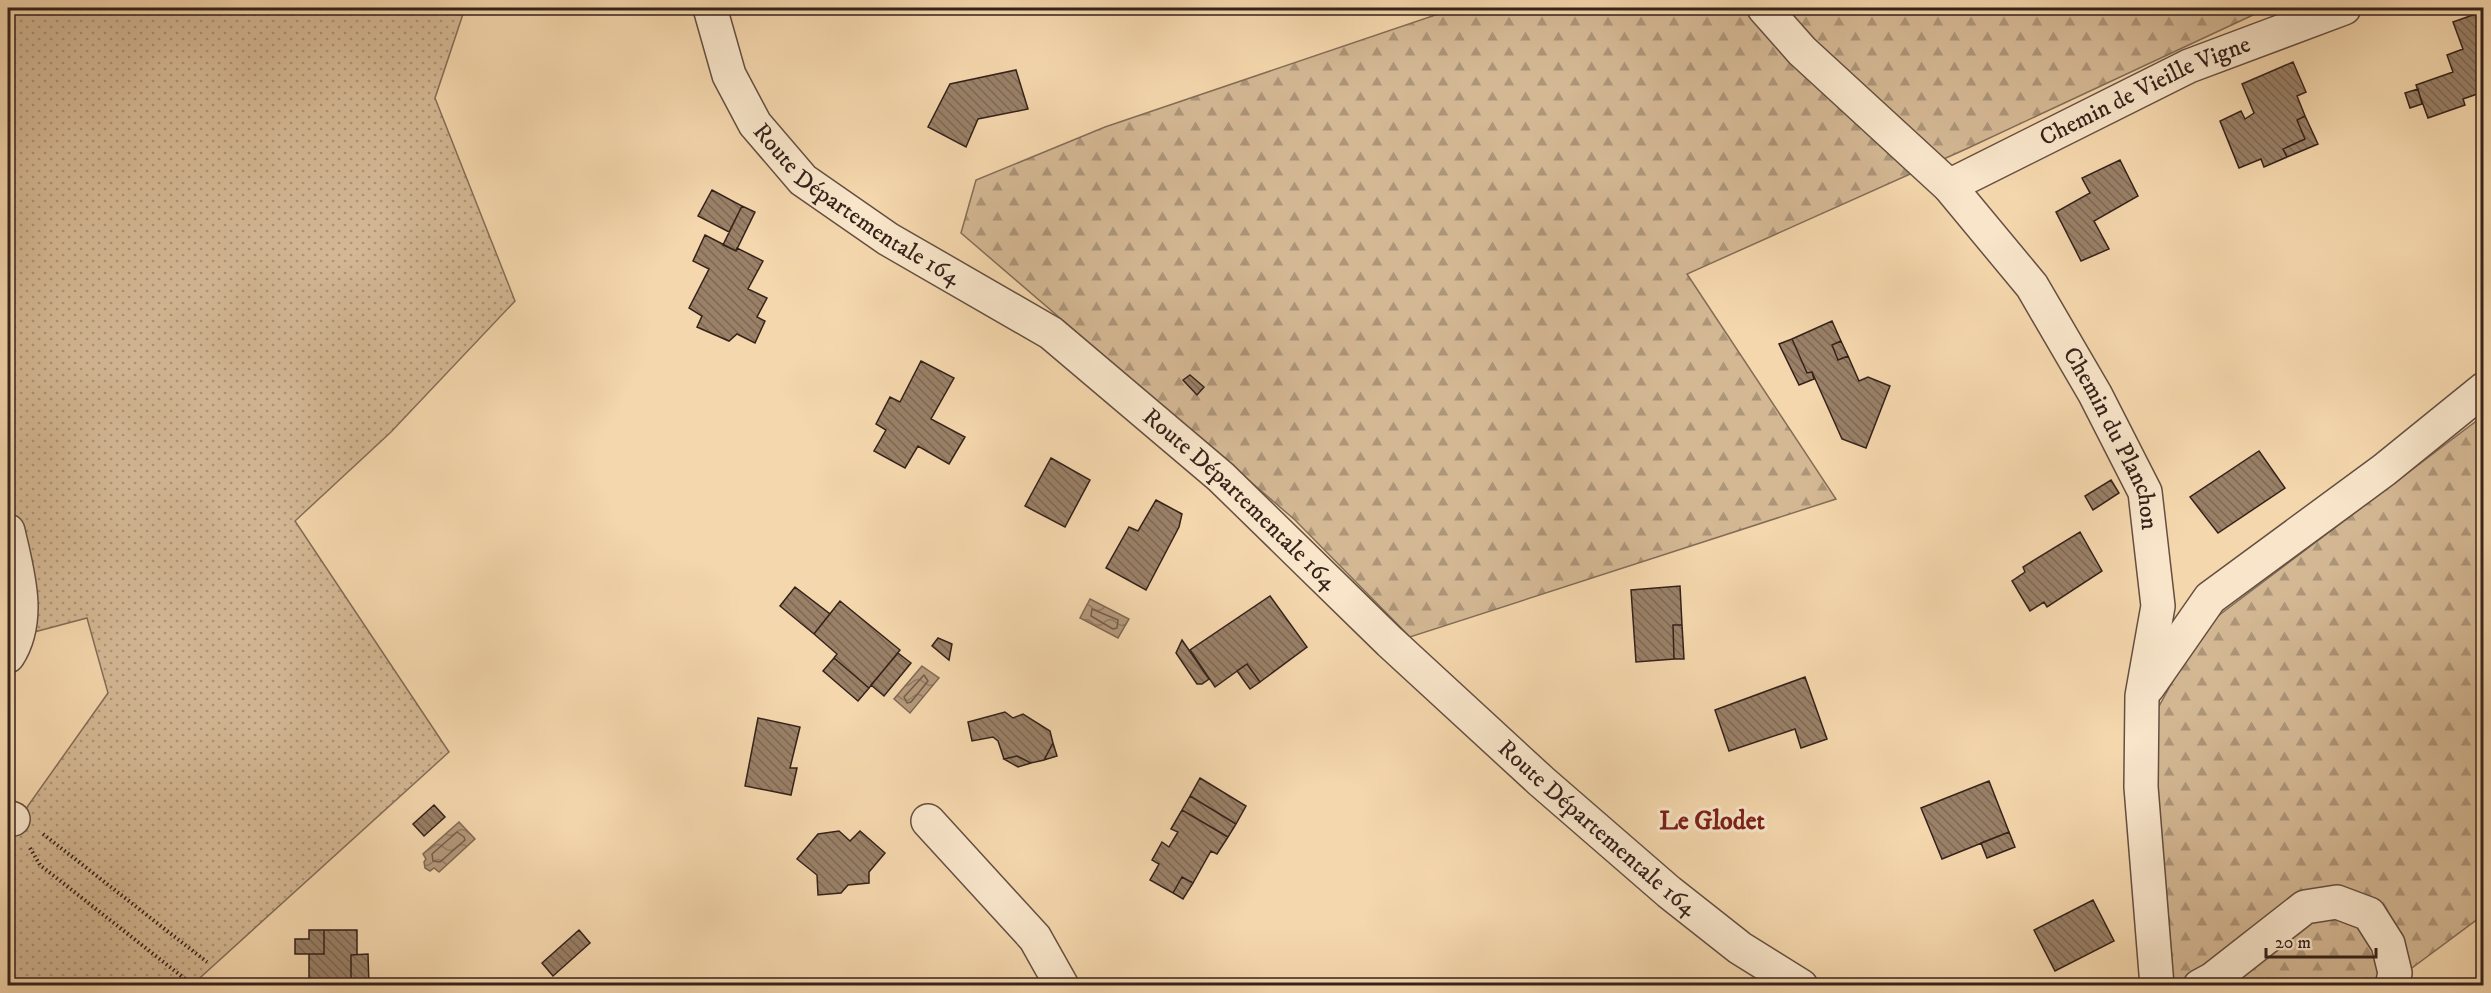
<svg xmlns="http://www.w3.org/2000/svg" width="2491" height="993" viewBox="0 0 2491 993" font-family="'IM FELL DW Pica',serif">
<defs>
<pattern id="grass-dots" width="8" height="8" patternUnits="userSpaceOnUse" patternTransform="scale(1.5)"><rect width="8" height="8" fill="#d4b894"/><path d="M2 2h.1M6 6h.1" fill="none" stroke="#ad9578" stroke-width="1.8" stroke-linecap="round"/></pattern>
<pattern id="forest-firs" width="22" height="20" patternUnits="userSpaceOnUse" patternTransform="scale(1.5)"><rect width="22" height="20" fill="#d4b894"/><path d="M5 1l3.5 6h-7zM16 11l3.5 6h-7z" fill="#ad9578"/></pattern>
<pattern id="water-waves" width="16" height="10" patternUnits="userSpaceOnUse" patternTransform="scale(1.5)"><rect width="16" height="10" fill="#b4997b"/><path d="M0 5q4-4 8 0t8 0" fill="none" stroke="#937c64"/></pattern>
<pattern id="building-back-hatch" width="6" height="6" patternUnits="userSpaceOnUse" patternTransform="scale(1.5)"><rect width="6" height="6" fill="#998067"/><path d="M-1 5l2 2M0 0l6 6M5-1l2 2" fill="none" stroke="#7e6854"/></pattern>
</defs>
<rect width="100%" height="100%" fill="#f5d7ad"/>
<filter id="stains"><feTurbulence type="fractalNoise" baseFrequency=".00333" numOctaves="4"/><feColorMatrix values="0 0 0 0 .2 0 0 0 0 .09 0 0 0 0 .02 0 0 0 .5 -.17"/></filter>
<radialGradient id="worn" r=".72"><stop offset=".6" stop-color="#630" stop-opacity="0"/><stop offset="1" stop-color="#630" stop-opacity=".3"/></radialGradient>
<!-- grass -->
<path fill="url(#grass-dots)" stroke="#846d58" stroke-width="1.5" d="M 8,8 L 465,8 L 435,98 L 515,301 L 391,432 L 295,521 L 449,752 L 192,985 L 8,985 L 8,834 L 108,693 L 87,618 L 8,639 Z"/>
<!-- forest -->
<path fill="url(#forest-firs)" stroke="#846d58" stroke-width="1.5" d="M 1456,8 L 2268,8 L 1966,149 L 1687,274 L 1836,499 L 1410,637 L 1295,520 L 961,233 L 976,180 L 1105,127 Z
M 2483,416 L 2483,915 L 2389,985 L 2170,985 L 2172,962 L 2152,719 L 2202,628 Z"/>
<!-- water -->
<path fill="url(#water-waves)" stroke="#816955" stroke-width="1.5" d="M 1090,599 L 1129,619 L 1118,638 L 1080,618 Z
M 922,666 L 939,678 L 910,713 L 894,699 Z
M 459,822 L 475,839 L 439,872 L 434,868 L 430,871 L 425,868 L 424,862 L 426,859 L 423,854 Z"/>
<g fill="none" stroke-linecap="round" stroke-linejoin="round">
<!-- shore -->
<path stroke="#745e4b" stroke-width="1.5" d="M 1092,609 L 1118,620 L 1117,628 L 1113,629 L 1091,616 Z
M 924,675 L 928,681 L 911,702 L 907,703 L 904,697 Z
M 457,832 L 464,837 L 465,840 L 440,862 L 433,861 L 432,854 Z"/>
</g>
<!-- building -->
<path fill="url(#building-back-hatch)" stroke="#35221b" stroke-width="1.5" d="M 2484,11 L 2484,102 L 2480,93 L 2463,99 L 2465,105 L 2428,118 L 2416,85 L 2453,72 L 2447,55 L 2463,49 L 2453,22 Z
M 2293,62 L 2306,92 L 2297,96 L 2305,116 L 2297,120 L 2305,139 L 2283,149 L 2287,157 L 2264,167 L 2261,159 L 2239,168 L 2220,121 L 2241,111 L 2245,119 L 2254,113 L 2242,84 Z
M 1016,70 L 1028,109 L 978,119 L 966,147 L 928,127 L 950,84 Z
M 2418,89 L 2422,104 L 2410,108 L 2405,93 Z
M 2305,116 L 2318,144 L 2287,157 L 2283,149 L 2305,139 L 2297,120 Z
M 2120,160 L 2138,196 L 2094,221 L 2109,249 L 2081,261 L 2056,212 L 2090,193 L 2082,178 Z
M 712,190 L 742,206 L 729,232 L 698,216 Z
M 742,206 L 755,212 L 736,251 L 723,245 Z
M 705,235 L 736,251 L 737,248 L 763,261 L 748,289 L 767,298 L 757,317 L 765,321 L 755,343 L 737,334 L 729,341 L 697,327 L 702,316 L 689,308 L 709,269 L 693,261 Z
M 1832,321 L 1841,341 L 1832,345 L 1838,360 L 1848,356 L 1859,381 L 1868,377 L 1890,386 L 1866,448 L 1842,439 L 1812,372 L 1807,373 L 1792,339 Z
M 1792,339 L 1807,373 L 1812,372 L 1814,379 L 1799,385 L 1779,344 Z
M 1841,341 L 1848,356 L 1838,360 L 1832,345 Z
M 921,361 L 954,378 L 931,419 L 965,437 L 949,464 L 918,446 L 905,468 L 874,451 L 886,430 L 876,424 L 890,397 L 900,402 Z
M 1190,375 L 1204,387 L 1197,395 L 1183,380 Z
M 2259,451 L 2285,488 L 2218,533 L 2190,497 Z
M 1051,458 L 1090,480 L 1065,527 L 1025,506 Z
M 2111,480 L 2119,493 L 2093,510 L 2085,496 Z
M 1156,500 L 1182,514 L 1179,527 L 1146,590 L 1106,568 L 1129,527 L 1138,531 Z
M 2080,532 L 2102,571 L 2047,607 L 2044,602 L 2030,611 L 2012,581 L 2025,572 L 2023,567 Z
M 1680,586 L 1682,625 L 1673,625 L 1674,659 L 1636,662 L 1631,590 Z
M 795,587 L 830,614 L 814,634 L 780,606 Z
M 1270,596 L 1307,647 L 1260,682 L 1247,664 L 1215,687 L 1190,650 Z
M 840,601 L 900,650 L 869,688 L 834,658 L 837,654 L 814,634 Z
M 1673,625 L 1682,625 L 1684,659 L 1674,659 Z
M 938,638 L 952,644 L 949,660 L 932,646 Z
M 1182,640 L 1209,679 L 1202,684 L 1197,684 L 1176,653 Z
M 898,653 L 911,663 L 884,696 L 871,685 Z
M 834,658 L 869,688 L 858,701 L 823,671 Z
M 1247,664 L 1260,682 L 1250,689 L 1237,671 Z
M 1805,677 L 1827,739 L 1801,748 L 1795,729 L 1729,751 L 1715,710 Z
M 1005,712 L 1013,718 L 1023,714 L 1050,731 L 1053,743 L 1044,760 L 1031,763 L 1017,756 L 1004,759 L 998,741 L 993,737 L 972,741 L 968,722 Z
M 758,718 L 800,727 L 790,768 L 797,768 L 791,795 L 745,786 Z
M 1053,743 L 1057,756 L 1044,760 Z
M 1017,756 L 1031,763 L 1018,767 L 1004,759 Z
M 1200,778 L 1246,806 L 1236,824 L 1190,796 Z
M 1989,781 L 2009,832 L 1942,859 L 1921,808 Z
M 1190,796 L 1236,824 L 1228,837 L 1182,810 Z
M 434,805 L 445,817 L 424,836 L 413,824 Z
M 1182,810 L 1228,837 L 1217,854 L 1211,851 L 1193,883 L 1182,877 L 1173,893 L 1150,880 L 1159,864 L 1152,860 L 1162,842 L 1169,847 L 1178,832 L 1171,829 Z
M 839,831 L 850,841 L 860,831 L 885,853 L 869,872 L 869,883 L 848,885 L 841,893 L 818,895 L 817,875 L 797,859 L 818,834 Z
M 2009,832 L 2015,847 L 1987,858 L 1981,843 Z
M 1182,877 L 1193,883 L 1183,899 L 1173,893 Z
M 2093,900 L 2114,941 L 2055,971 L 2034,930 Z
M 309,930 L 324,930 L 324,954 L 295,954 L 295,939 L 309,939 Z
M 324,930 L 357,930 L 357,955 L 351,955 L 351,986 L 309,986 L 309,954 L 324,954 Z
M 579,930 L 590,943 L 553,976 L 542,963 Z
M 368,954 L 369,986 L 351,986 L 351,955 Z"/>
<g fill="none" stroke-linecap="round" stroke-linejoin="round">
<!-- minor casing -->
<g stroke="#654f40" stroke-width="36">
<g id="minor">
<path id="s1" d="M 710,8 L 729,75 L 755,124 L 803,180 L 888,239 L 1051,333 L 1221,477 L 1390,642 L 1541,781 L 1669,892 L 1740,948 L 1801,986"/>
<path id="s2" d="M 1764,8 L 1802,51 L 1949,186 L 2032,286 L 2095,394 L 2145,492 L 2158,606 L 2142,696 L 2141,787 L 2157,986"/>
<path id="s3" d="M 1949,186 L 2189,66 L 2344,8"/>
<path d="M 8,531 C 17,572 32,618 8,656"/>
<path d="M 2148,687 L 2210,598 L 2384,470 L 2484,389"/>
<path d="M 8,817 L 13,819"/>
<path d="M 928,821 L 1035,938 L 1062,986"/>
<path d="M 2200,986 L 2213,979 L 2305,907 L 2337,902 L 2369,914 L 2388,944 L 2395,973 L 2392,986"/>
</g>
</g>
<!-- path -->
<path stroke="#35221b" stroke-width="4" stroke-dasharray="1.5 3" stroke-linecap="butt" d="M 43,834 L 207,962
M 30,848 L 40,865 L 194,986"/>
<!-- minor -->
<use href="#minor" stroke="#f8e5ca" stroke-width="33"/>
</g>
<g text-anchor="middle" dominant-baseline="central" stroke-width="6" stroke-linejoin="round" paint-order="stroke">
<!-- street labels -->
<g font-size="24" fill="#35221b" stroke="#f8e5ca">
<text stroke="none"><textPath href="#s3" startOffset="218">Chemin de Vieille Vigne</textPath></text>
<text stroke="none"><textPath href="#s1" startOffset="256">Route Départementale 164</textPath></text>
<text stroke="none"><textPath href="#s2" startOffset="560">Chemin du Planchon</textPath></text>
<text stroke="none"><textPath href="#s1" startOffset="742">Route Départementale 164</textPath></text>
<text stroke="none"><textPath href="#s1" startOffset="1228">Route Départementale 164</textPath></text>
</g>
<!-- neighbourhood labels -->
<g font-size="26" font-weight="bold" fill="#7a1f14" stroke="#f8e5ca">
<text x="1712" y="821">Le Glodet</text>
</g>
</g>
<!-- margin -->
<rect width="2491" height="993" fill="none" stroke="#f5d7ad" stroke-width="30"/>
<rect x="9" y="9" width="2473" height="975" fill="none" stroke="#35221b" stroke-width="3"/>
<rect x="15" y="15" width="2461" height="963" fill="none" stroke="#35221b" stroke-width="1.5"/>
<!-- scale -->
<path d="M2266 948v9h110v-9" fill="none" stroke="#35221b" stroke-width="3"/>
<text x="2275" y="948" font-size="18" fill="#35221b" stroke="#f8e5ca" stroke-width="4.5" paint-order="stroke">20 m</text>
<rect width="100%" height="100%" filter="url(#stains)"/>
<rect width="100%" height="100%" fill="url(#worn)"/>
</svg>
